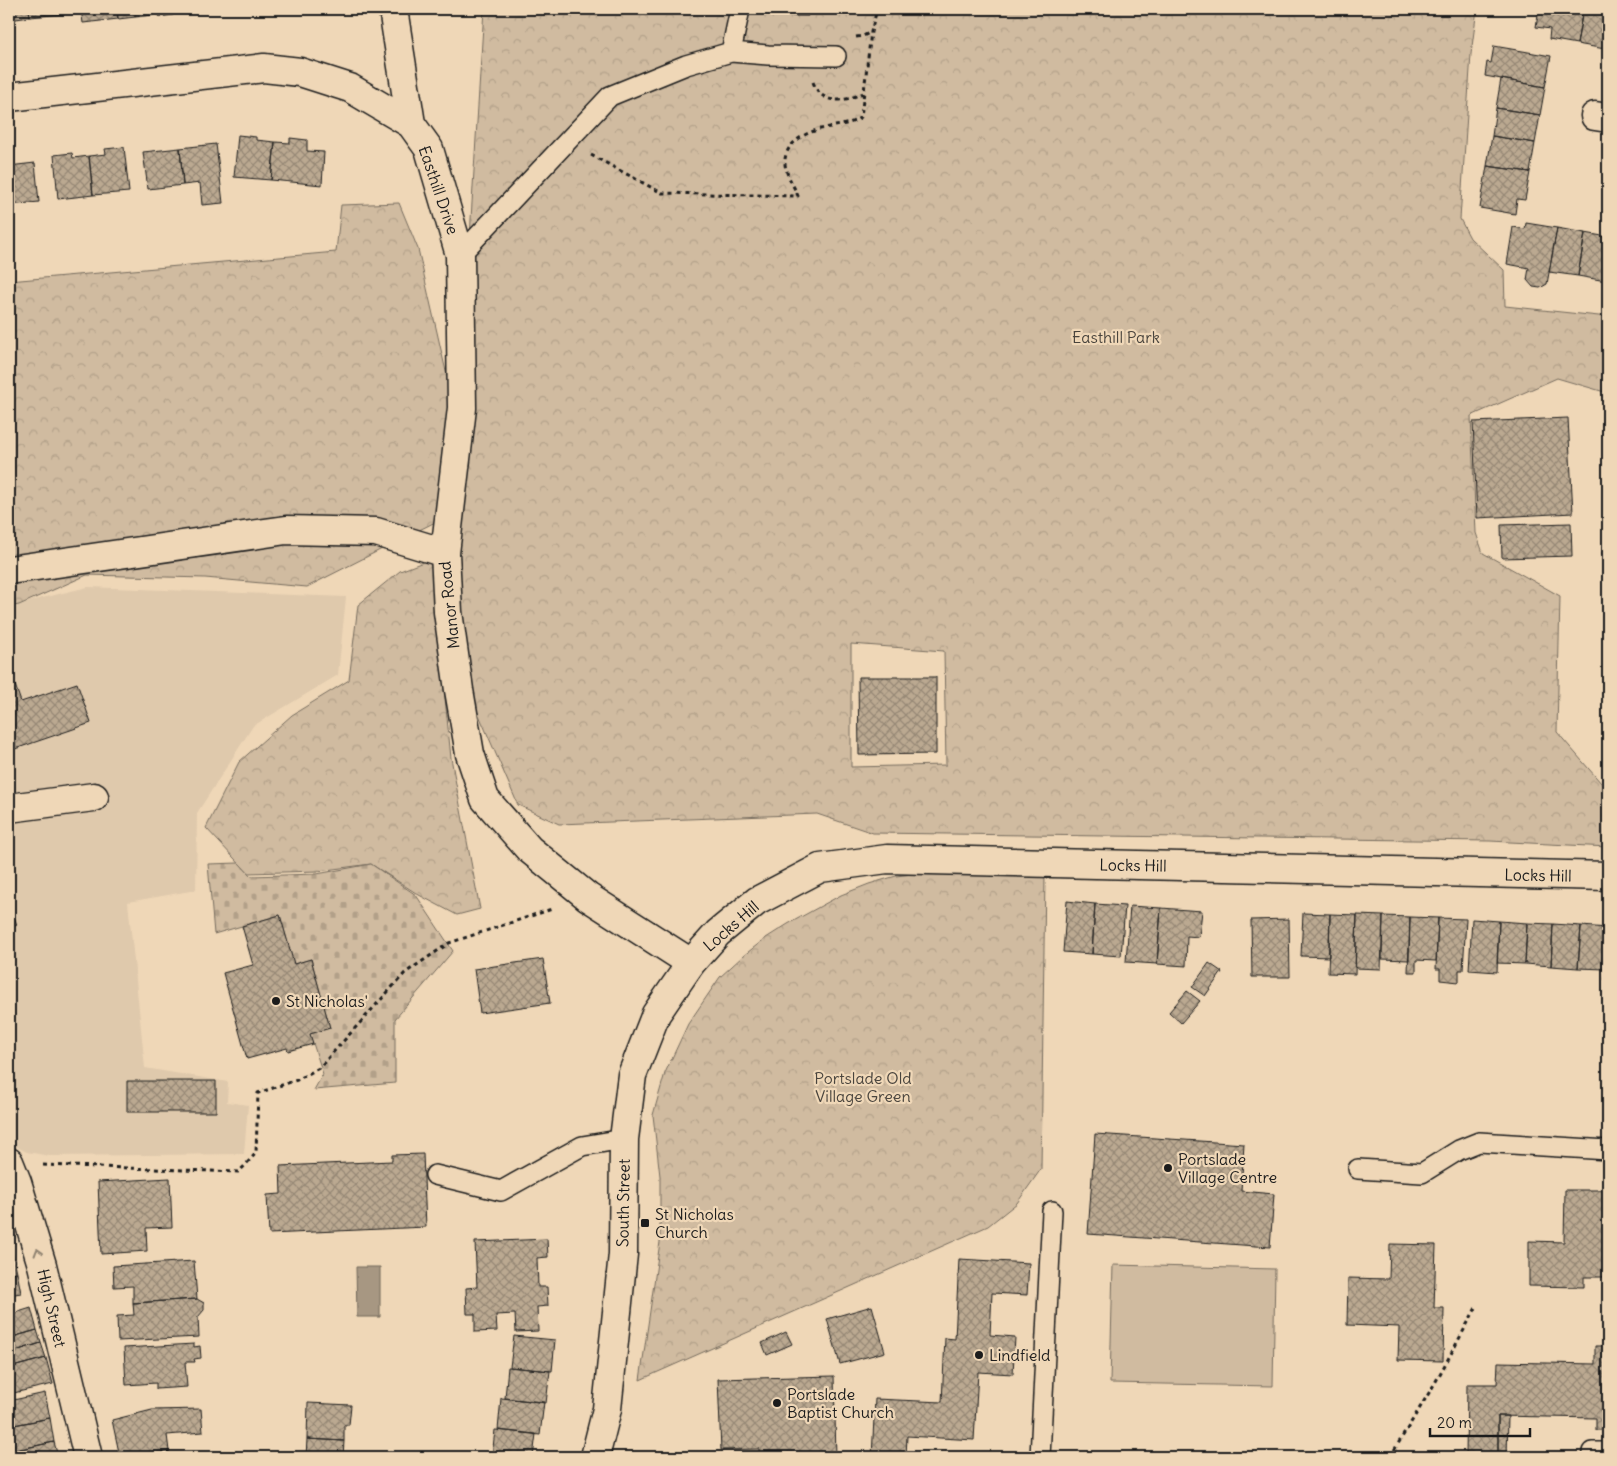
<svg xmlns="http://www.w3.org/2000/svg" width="1617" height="1466" viewBox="0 0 1617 1466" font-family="Delius,sans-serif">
<defs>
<pattern id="forest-crowns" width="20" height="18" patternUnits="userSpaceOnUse" patternTransform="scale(1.25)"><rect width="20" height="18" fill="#d0bba0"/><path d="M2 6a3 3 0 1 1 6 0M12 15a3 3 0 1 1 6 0" fill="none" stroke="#b2a089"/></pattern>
<pattern id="cemetery-stones" width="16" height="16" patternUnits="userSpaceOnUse" patternTransform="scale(1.25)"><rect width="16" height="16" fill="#d0bba0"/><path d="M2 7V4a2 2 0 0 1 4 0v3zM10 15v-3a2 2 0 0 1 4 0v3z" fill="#b2a089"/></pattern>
<pattern id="building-cross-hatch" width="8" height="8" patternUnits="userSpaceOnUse" patternTransform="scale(1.25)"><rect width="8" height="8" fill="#bba991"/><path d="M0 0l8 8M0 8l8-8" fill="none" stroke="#978976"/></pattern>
</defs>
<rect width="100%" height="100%" fill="#efd7b7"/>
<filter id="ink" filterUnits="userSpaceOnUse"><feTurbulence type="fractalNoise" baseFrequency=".02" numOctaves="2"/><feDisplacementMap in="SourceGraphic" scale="10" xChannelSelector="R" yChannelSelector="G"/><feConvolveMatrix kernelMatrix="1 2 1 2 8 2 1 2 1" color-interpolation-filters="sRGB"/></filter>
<g filter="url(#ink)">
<!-- built -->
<path fill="#dfc9ac" d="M 88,587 L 346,597 L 338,675 L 253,726 L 197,813 L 196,890 L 128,902 L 145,1068 L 228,1082 L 227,1102 L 248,1105 L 244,1154 L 50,1156 L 27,1152 L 9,1143 L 9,606 Z"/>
<!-- forest -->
<path fill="url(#forest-crowns)" stroke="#766c5e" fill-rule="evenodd" d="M 484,9 L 1477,9 L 1471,54 L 1460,219 L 1470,238 L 1504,270 L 1505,306 L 1608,317 L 1608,393 L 1557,378 L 1471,416 L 1476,533 L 1483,553 L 1560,596 L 1557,732 L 1608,791 L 1608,847 L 1490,841 L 873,833 L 817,814 L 559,824 L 518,805 L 437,618 L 451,758 L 480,909 L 457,915 L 419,895 L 371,864 L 318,871 L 248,873 L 206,828 L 239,762 L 292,715 L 349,680 L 358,605 L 400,571 L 457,549 L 471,219 ZM 851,644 L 944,651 L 946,765 L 851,767 Z
M 399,203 L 418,249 L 460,433 L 451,514 L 307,587 L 205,578 L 87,575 L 19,605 L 9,607 L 9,281 L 336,252 L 341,205 Z
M 937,871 L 1045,875 L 1041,1169 L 1017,1203 L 988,1226 L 640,1380 L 660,1242 L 660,1176 L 653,1115 L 665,1073 L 688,1024 L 720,977 L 743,956 L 766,938 L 788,924 L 841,895 L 869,884 L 896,876 Z"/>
<!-- cemetery -->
<path fill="url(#cemetery-stones)" stroke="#766c5e" d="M 239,863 L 251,876 L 317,874 L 371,864 L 416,895 L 453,951 L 395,1019 L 395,1083 L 314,1090 L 323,1074 L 310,1034 L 330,1028 L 311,959 L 294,964 L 280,915 L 214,934 L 208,864 Z"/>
<!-- garden -->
<path fill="#d0bba0" stroke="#766c5e" d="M 1113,1265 L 1275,1269 L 1273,1386 L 1110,1383 Z"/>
<!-- water -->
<path fill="#a79782" stroke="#6f6659" d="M 356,1267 L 380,1267 L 380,1317 L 357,1317 Z"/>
<!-- building -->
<path fill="url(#building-cross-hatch)" stroke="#1c1c1c" d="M 9,9 L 29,9 L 30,17 L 9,20 Z
M 29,9 L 64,9 L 64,14 L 30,17 Z
M 81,9 L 117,9 L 118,19 L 83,23 Z
M 117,9 L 152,9 L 153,15 L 118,19 Z
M 158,9 L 173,9 L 173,15 L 159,17 Z
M 756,9 L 841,9 L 841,10 L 807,11 L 808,16 L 792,16 L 791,10 L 756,10 Z
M 1539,9 L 1583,9 L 1577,44 L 1549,39 L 1550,29 L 1536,27 Z
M 1583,9 L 1608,9 L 1608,29 L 1605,49 L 1577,44 Z
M 1608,29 L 1608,50 L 1605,49 Z
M 1494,46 L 1551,56 L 1545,87 L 1485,76 L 1487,62 L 1491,63 Z
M 1501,79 L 1545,87 L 1540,115 L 1496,108 Z
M 1496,108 L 1540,115 L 1535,143 L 1492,136 Z
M 238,135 L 256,137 L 256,140 L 275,142 L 271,180 L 234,177 Z
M 1492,136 L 1535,143 L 1530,172 L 1487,166 Z
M 290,138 L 307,140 L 307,151 L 324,152 L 322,185 L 271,180 L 275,142 L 290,143 Z
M 216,144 L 223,203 L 202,205 L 200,183 L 183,185 L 180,148 Z
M 124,147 L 129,192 L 93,195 L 89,156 L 106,154 L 105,149 Z
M 180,148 L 183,185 L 148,189 L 143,152 Z
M 72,153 L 73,158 L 89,156 L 93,195 L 58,199 L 54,155 Z
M 35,163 L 39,202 L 9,205 L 9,166 Z
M 1487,166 L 1530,172 L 1525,200 L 1517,199 L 1515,214 L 1480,208 Z
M 1526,223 L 1557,228 L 1547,284 L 1540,288 L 1533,287 L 1527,280 L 1529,268 L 1507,264 L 1513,227 L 1525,229 Z
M 1557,228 L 1585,233 L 1578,276 L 1549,272 Z
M 1585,233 L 1608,237 L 1608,266 L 1606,281 L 1578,276 Z
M 1568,418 L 1573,513 L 1477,518 L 1473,422 Z
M 1571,523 L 1572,556 L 1502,558 L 1501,525 Z
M 1608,527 L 1608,556 L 1602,554 Z
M 9,668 L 21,702 L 77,683 L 91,723 L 9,751 Z
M 858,677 L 936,677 L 936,754 L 859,755 Z
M 1067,901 L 1095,904 L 1092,954 L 1063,952 Z
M 9,903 L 17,925 L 9,929 Z
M 1095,904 L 1125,906 L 1121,956 L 1092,954 Z
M 1130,906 L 1161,908 L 1157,964 L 1126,962 Z
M 1161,908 L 1202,911 L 1199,937 L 1187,936 L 1186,966 L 1157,964 Z
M 1303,913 L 1330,914 L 1329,957 L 1301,956 Z
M 1330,914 L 1357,915 L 1355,974 L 1328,973 Z
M 280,915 L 294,964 L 311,959 L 330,1028 L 310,1034 L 313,1044 L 288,1051 L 287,1048 L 247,1059 L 223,973 L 253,965 L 242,926 Z
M 1357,915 L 1383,916 L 1381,969 L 1355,968 Z
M 1383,916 L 1410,917 L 1409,960 L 1382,959 Z
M 1410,917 L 1438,918 L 1436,961 L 1416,960 L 1416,972 L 1408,972 Z
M 1438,918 L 1466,919 L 1463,970 L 1459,970 L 1459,982 L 1440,980 L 1440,969 L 1436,969 Z
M 1289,919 L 1290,977 L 1252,977 L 1251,920 Z
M 1472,919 L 1499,921 L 1497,972 L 1469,970 Z
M 1499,921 L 1527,923 L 1525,964 L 1497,963 Z
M 1527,923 L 1553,924 L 1551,966 L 1525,964 Z
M 1553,924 L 1581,926 L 1578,968 L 1551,966 Z
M 1581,926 L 1608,928 L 1605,969 L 1578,968 Z
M 1608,928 L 1608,981 L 1605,980 Z
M 543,959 L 550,1003 L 480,1013 L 474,969 Z
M 1209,963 L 1222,972 L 1205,996 L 1192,987 Z
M 1187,991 L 1200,1001 L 1181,1023 L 1169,1012 Z
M 127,1081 L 216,1081 L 216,1112 L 127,1112 Z
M 1095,1134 L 1244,1144 L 1241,1191 L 1274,1194 L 1270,1247 L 1088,1234 Z
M 423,1154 L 426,1227 L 269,1234 L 267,1195 L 281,1194 L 280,1166 L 392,1161 L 392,1155 Z
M 170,1178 L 172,1227 L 146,1228 L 147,1251 L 101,1254 L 98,1182 Z
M 1565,1190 L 1608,1190 L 1608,1277 L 1584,1277 L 1584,1287 L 1529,1286 L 1529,1241 L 1564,1242 Z
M 9,1238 L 17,1272 L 9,1274 Z
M 547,1239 L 548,1257 L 537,1258 L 538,1287 L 547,1287 L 548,1306 L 537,1307 L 538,1331 L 516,1332 L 515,1314 L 496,1315 L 497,1331 L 475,1332 L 475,1314 L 467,1314 L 466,1288 L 477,1287 L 475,1242 Z
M 1390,1244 L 1436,1245 L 1434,1308 L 1444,1308 L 1443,1361 L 1398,1360 L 1399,1327 L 1347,1325 L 1348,1278 L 1389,1279 Z
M 959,1259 L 1029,1263 L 1027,1295 L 992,1293 L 990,1335 L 1015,1337 L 1013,1374 L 978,1372 L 974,1440 L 907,1436 L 906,1457 L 872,1457 L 875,1399 L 942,1402 L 945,1338 L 955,1339 Z
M 194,1261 L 197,1299 L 133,1303 L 133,1286 L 114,1287 L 113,1266 Z
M 17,1272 L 21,1293 L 9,1295 L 9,1274 Z
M 197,1299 L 204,1303 L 204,1310 L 198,1317 L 199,1337 L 118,1341 L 117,1316 L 134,1315 L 133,1303 Z
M 872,1306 L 885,1352 L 840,1364 L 827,1319 Z
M 31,1308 L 37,1330 L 9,1338 L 9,1315 Z
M 37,1330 L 41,1343 L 9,1353 L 9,1338 Z
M 786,1332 L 792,1344 L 767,1355 L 762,1343 Z
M 514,1336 L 555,1340 L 552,1371 L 510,1367 Z
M 41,1343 L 46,1358 L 9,1368 L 9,1353 Z
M 194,1344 L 194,1347 L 200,1346 L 201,1358 L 194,1359 L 195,1362 L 185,1362 L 187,1387 L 156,1389 L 156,1383 L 126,1385 L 124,1348 Z
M 1595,1346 L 1608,1346 L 1608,1430 L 1596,1430 L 1596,1418 L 1498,1416 L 1498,1457 L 1466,1457 L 1467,1384 L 1497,1384 L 1498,1362 L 1595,1364 Z
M 46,1358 L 53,1384 L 9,1394 L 9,1366 L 9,1368 Z
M 508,1367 L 550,1371 L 546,1403 L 505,1398 Z
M 834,1376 L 836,1457 L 759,1457 L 759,1449 L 721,1450 L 718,1379 Z
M 45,1393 L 50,1418 L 9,1426 L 9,1401 Z
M 501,1398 L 544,1402 L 540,1435 L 498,1430 Z
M 308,1403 L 351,1405 L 349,1425 L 344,1425 L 344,1441 L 307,1439 Z
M 201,1409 L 203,1432 L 167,1435 L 169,1451 L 136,1457 L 120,1457 L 112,1420 L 152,1410 Z
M 1498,1416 L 1508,1416 L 1507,1457 L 1498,1457 Z
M 50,1418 L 54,1442 L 11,1451 L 9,1440 L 9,1426 Z
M 495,1430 L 536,1434 L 533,1457 L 492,1457 Z
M 307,1439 L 344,1441 L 343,1457 L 306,1457 Z
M 54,1442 L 58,1457 L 12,1457 L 11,1451 Z
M 169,1451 L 170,1457 L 136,1457 Z"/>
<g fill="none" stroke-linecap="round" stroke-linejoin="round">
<!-- service casing -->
<g stroke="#1c1c1c" stroke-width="22">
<path id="service" d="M 731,52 L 740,9
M 460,255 L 610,96 L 686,65 L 731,52 L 768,55 L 836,56
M 1358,1169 L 1422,1173 L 1459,1150 L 1479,1142 L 1608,1150
M 435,1175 L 501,1191 L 582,1146 L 624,1139
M 1592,1452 L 1608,1452
M 1040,1457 L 1052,1211"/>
</g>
<!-- minor casing -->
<g stroke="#1c1c1c" stroke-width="31">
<path id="minor" d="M 393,9 L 411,124
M 9,97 L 264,68 L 300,72 L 350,88 L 411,124 L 429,149 L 460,255 L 462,408 L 445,553
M 1595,116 L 1608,118
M 9,570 L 286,530 L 376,532 L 445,553 L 448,612 L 459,690 L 470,754 L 485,799 L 529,849 L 588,897 L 691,963
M 9,808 L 94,797
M 9,1162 L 17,1182 L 42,1265 L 88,1457"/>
</g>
<!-- tertiary casing -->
<g stroke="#1c1c1c" stroke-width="31">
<path id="tertiary" d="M 595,1457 L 607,1409 L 623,1254 L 624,1139 L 632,1075 L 656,1014 L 691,963 L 718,933 L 757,901 L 820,868 L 887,859 L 1608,876"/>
</g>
<!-- path -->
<path stroke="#1c1c1c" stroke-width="3" stroke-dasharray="4 4" stroke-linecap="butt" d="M 856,37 L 863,36 L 871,32
M 813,82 C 822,106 844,102 863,93
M 591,155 L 662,193 L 798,196 C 794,186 786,175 785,164 C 783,143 808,131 825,128 C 838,125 850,125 861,117 L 871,32 L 877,9
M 43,1165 L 239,1172 L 256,1153 L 258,1093 L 297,1080 L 319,1068 L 405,973 L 449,943 L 552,909
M 1390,1457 L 1435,1383 L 1477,1306"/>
<!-- service -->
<use href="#service" stroke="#efd7b7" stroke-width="19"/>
<!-- minor -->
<use href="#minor" stroke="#efd7b7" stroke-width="28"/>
<!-- tertiary -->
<use href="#tertiary" stroke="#efd7b7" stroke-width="28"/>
</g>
<!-- one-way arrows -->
<defs><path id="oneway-chevron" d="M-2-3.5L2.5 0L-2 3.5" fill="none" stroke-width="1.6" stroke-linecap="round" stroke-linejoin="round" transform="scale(1.25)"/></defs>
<use stroke="#908371" href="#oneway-chevron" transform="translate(38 1252) rotate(-107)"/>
</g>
<!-- markers -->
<g fill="#1c1c1c" stroke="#efd7b7" stroke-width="2">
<circle cx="276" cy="1001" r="5"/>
<circle cx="1168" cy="1168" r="5"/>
<rect x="640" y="1218" width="10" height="10" rx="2.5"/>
<circle cx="979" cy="1355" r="5"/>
<circle cx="777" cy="1403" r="5"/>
</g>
<g text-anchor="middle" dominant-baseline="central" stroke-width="4.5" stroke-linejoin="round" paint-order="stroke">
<!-- street labels -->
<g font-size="16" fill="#1c1c1c" stroke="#efd7b7">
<text transform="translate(439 190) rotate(71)">Easthill Drive</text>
<text transform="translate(449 605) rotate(-96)">Manor Road</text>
<text transform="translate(1133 865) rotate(1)">Locks Hill</text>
<text transform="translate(1538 875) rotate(1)">Locks Hill</text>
<text transform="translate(731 926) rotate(-41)">Locks Hill</text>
<text transform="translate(623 1203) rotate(-89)">South Street</text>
<text transform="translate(52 1308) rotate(77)">High Street</text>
</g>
<!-- park labels -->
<g font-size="16" fill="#49443d" stroke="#efd7b7">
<text x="1116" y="337">Easthill Park</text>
<text x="863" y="1078">Portslade Old<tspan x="863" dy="18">Village Green</tspan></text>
</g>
<!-- poi labels -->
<g font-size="16" fill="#1c1c1c" stroke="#efd7b7" text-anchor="start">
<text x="286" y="1001">St Nicholas'</text>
<text x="1178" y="1159">Portslade<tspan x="1178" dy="18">Village Centre</tspan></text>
<text x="655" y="1214">St Nicholas<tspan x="655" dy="18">Church</tspan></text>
<text x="989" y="1355">Lindfield</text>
<text x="787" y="1394">Portslade<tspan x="787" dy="18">Baptist Church</tspan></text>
</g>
</g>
<!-- margin -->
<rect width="1617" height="1466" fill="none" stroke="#efd7b7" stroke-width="30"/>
<rect x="15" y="15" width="1587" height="1436" fill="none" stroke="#1c1c1c" stroke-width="2" filter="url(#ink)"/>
<!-- scale -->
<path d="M1430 1428v8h100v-8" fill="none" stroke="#1c1c1c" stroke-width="2.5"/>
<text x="1437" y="1428" font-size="15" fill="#1c1c1c" stroke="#efd7b7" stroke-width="4" paint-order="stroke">20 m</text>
</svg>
